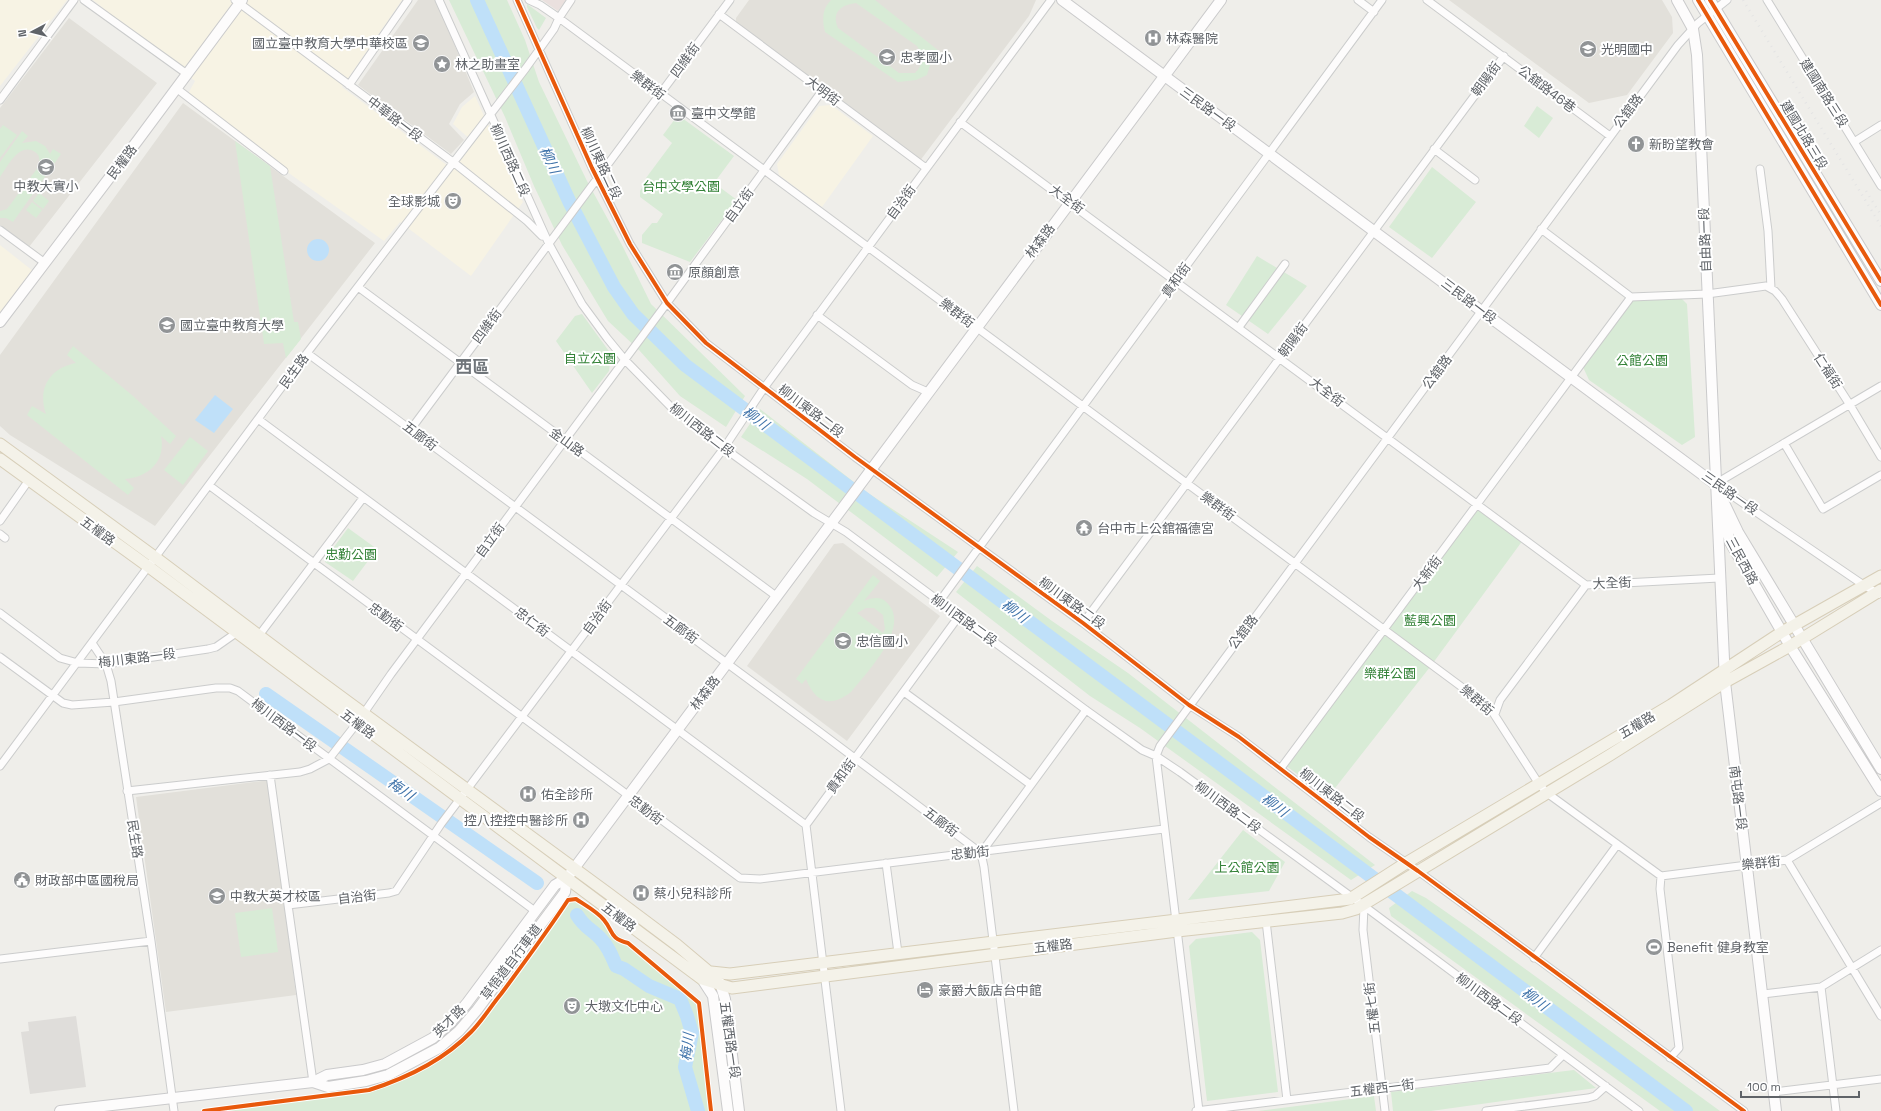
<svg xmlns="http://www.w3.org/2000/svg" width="1881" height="1111" viewBox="0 0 1881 1111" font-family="'Space Grotesk','Noto Sans TC',sans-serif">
<rect width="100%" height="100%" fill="#efeeea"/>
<!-- commercial -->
<path fill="#f7f3e4" d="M 0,0 L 67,0 L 0,86 Z
M 93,0 L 402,0 L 342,87 L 452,169 L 472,141 L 453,124 L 462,107 L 475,96 L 523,202 L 471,276 L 400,222 L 384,241 L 185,99 L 195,81 Z
M 831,105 L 873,136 L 822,207 L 779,175 L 777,164 L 819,106 Z
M 0,245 L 33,271 L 0,318 Z"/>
<!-- industrial -->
<path fill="#dfddda" d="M 76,1016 L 86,1087 L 30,1094 L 21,1032 L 29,1031 L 28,1022 Z"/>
<!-- education -->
<path fill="#e2e0da" d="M 418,0 L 436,0 L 474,92 L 460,104 L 449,124 L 464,140 L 451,154 L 358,85 Z
M 749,0 L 1036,0 L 1029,16 L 919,162 L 736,27 L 736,18 Z
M 1449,0 L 1662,0 L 1672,17 L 1673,33 L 1627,95 L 1589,103 Z
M 69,18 L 157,83 L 29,247 L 0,225 L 0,108 Z
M 183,103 L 375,243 L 155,526 L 10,435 L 0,426 L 0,355 Z
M 843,543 L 940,616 L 847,741 L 747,666 L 834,544 Z
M 270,780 L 296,995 L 166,1012 L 136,797 Z"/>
<!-- medical -->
<path fill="#eae0de" d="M 542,0 L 566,0 L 558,11 Z"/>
<!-- green -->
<path fill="#d8ebd6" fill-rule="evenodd" d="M 449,0 L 507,0 L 525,40 L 539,82 L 587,181 L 623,247 L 651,304 L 745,396 L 726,427 L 680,396 L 639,350 L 608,321 L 562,245 L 534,186 L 505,117 Z
M 831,0 L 875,0 L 944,55 L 941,60 L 931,52 L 931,61 L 927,75 L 916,80 L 898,82 L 825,32 C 822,20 822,9 831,0 ZM 856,3 L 917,46 C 924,56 923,65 915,73 L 899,73 L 838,28 C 831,12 841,5 856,3 Z
M 527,4 L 546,18 L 539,30 L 537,28 L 527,7 Z
M 1537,106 L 1553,118 L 1539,138 L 1524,126 Z
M 678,115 L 734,156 L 714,183 L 737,200 L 690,262 L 642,243 L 642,235 L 652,223 L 657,223 L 663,214 L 640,197 L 640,191 L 647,180 L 646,178 L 672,143 L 663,135 Z
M 3,125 L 17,135 L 0,158 L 0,129 Z
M 22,131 L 28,136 L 22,143 L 36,141 L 45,146 L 50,154 L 53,149 L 61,154 L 13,222 L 6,218 L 0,218 L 0,211 L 7,209 L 39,166 C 40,161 40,155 35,152 C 19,142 8,166 0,177 L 0,162 Z
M 235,141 L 270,166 L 294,322 L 298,322 L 301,339 L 286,358 L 283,343 L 264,344 Z
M 1432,167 L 1476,202 L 1432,258 L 1389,227 Z
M 39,193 L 49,201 L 43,209 L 33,201 Z
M 32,202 L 42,210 L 36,218 L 26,210 Z
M 1257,256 L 1307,286 L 1268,334 L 1226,305 Z
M 1679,296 L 1687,304 L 1695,437 L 1682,445 L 1589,380 L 1583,367 L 1629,300 Z
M 582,314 L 611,354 L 609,371 L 592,393 L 556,341 L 575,316 Z
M 73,346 L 133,396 L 176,436 L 170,444 L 161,436 C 166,461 149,477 125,479 L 134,488 L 128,495 L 27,415 L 32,406 L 46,414 C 37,388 50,368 76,363 L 67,355 Z
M 760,409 L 868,493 L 958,552 L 937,577 L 807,479 L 741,437 Z
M 190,437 L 208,451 L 183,485 L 164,470 Z
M 1479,508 L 1523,540 L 1433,663 L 1388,629 Z
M 348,528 L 377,549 L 353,581 L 325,562 L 325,559 Z
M 977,566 L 1052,621 L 1128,673 L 1375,865 L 1351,880 L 1140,728 L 1090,696 L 956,592 Z
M 873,575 L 880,581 L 864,601 C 874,597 882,596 889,605 C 909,629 866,673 851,692 C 830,708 816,703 806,679 L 802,684 L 796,679 ZM 866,608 L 874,608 L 883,615 L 885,629 L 883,633 L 857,613 Z
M 1385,633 L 1430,667 L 1328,797 L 1285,765 Z
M 1243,830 L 1285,862 L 1269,891 L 1188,900 Z
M 1412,891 L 1426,898 L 1469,928 L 1720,1111 L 1660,1111 L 1391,916 L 1389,908 Z
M 569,899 L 576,899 L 604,920 L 617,934 L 699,1003 L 711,1111 L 204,1111 L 369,1090 L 392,1083 L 428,1065 L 447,1053 L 472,1032 Z
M 272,908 L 278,952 L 241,957 L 235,913 Z
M 1252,932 L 1260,940 L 1278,1092 L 1207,1101 L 1189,946 L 1196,939 Z
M 1574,1070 L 1596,1088 L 1431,1111 L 1393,1111 L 1391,1092 Z
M 1374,1096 L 1376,1111 L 1258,1111 Z"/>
<!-- water -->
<path fill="#bfe0f9" d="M307 250a11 11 0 1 1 22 0a11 11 0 1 1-22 0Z
M 215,395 L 233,409 L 214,433 L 195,420 Z"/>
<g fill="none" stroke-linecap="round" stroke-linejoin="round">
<!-- river -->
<path stroke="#bfe0f9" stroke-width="14" d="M 477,0 L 570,203 L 614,287 L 633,314 L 685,365 L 1686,1111
M 266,694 L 537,883
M 577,915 C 584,927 591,929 600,938 C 608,946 612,956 616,966 L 624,969 L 649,986 L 680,999 L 687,1016 L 692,1033 L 685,1067 L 698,1111"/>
<!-- street casing -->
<g stroke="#cbcccc" stroke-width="9">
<path id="street" d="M 84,0 L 187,74
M 235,0 L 453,162 L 527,221 L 542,236
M 439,0 L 549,244 L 582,304 L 607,338 L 625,360 L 670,406 L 724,448 L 814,513 L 846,532 L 1086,710 L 1142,750 L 1156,756 L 1180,772 L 1364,906 L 1639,1111
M 517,0 L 592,168 L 630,244 L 667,303 L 706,343 L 855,457 L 1083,623 L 1189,705 L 1239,737 L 1369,837 L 1418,871 L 1744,1111
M 529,0 L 540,5 L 559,18 L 1490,708 L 1539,784 L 1547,793 L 1661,876 L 1787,860 L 1881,803
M 1358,0 L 1374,12
M 1427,0 L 1610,136
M 1767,0 L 1881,186
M 719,14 L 926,168
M 349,85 L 408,0
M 176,88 L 284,171
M 0,100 L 74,0
M 960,122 L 1586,585 L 1719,578
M 1854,142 L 1881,125
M 1434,149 L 1475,180
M 1760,169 L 1768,231 L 1771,288
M 1541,229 L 1631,297
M 0,230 L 45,263
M 358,287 L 776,596
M 817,315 L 912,385 L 928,392
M 1239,327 L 1285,264
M 307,353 L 820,732 L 981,853 L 984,867 L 1014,1111
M 258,419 L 806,825
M 411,429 L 730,0
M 1784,443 L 1823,509 L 1881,475
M 210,486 L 740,878 L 760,879 L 1164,829
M 0,521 L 29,480
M 0,534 L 5,538
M 1879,594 L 1865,586 L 1715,484 L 1881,386
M 939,602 L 1382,0
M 0,613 L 60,658 L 78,663 L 106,664 L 208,649 L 216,647 L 236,633
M 1083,623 L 1504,56
M 257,638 L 363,498
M 92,643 L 106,664 L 111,681 L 151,941 L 174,1111
M 0,657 L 63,703 L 72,705 L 114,702 L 216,688 L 230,688 L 238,691 L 535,911
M 904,692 L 1031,785
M 1495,714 L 1500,700 L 1586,585
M 0,766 L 307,353 L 526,68 L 554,29 L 559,18 L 571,0
M 1281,768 L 1631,297 L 1707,294 L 1766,286 L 1775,291 L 1782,299 L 1850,405 L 1881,457
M 270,775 L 288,905 L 389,893 L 396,891 L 441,824 L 724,448 L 764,388 L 1051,0
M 127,791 L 300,772 L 310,769 L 329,759 L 357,723 L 391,674 L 667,303 L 822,91
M 981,853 L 1086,710
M 1787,860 L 1881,1016
M 886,863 L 898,953
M 1661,876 L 1660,889 L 1679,1048 L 1670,1058
M 288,905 L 313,1082
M 1364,906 L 1363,930 L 1385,1111
M 1266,921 L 1287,1100
M 1534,958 L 1617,845
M 0,959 L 151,941
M 1821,987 L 1836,1111
M 1763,994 L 1821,987 L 1881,950
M 1774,1092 L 1881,1079
M 841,1111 L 806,825 L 959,616
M 1196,1111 L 1550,1068 L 1563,1055
M 1199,1111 L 1156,756 L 1160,746 L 1678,45 L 1698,23 L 1727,0
M 1486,1111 L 1588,1098 L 1595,1096 L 1606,1086"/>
</g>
<!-- secondary casing -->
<g stroke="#cacacb" stroke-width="12">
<path id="secondary" d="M 1062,0 L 1715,484 L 1738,532 L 1881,769
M 1677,0 L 1693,29 L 1697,55 L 1725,682 L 1776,1111
M 1698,0 L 1881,305
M 1710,0 L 1881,281
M 0,322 L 138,140 L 242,0
M 1721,507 L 1730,542 L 1790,646 L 1881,791
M 702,979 L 713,996 L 728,1111
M 720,983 L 725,999 L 739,1111
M 313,1082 L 328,1087 L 366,1081 L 388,1075 L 439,1048 L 459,1031 L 477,1010 L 565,892 L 567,878
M 60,1111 L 313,1082 L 327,1075 L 363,1070 L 385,1064 L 433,1038 L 451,1022 L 467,1003 L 555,885 L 567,878 L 1221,0"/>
</g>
<!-- primary casing -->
<g stroke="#d7ceb8" stroke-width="13">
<path id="primary" d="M 0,444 L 156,558 L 314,677 L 609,894 L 677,945 L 715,977
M 0,459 L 149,567 L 702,979 L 732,988 L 1177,931 L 1342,913 L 1356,909 L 1610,755 L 1725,682 L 1790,646 L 1881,590
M 711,972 L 730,974 L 1350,899 L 1406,863 L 1671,705 L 1782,632 L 1881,576"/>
</g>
<!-- street -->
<use href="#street" stroke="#fdfcfc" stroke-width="7"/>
<!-- secondary -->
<use href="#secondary" stroke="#fdfcfc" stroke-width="10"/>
<!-- primary -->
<use href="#primary" stroke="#f4f2e9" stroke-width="11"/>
<!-- rail -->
<path stroke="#e4e4e4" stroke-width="2.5" stroke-dasharray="1 5" stroke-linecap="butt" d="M 1743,0 L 1881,226
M 1866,191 L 1881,215"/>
<!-- cycleway casing -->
<g stroke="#fff" stroke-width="6">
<path id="cycleway" d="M 517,0 L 592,168 L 630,244 L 667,303 L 706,343 L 855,457 L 1083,623 L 1189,705 L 1239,737 L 1369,837 L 1418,871 L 1744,1111
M 1698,0 L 1881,305
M 1710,0 L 1881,281
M 204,1111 L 369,1090 C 407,1078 443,1061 471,1032 C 482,1021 491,1006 501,994 C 524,963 547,932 568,900 L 576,899 C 585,905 598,912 604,920 C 614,932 609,938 628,943 L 699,1003 L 711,1111"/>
</g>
<!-- cycleway -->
<use href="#cycleway" stroke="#e8590c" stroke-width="4"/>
</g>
<!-- icons -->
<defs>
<g id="hospital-disc" transform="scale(0.9)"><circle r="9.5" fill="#919496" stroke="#fff"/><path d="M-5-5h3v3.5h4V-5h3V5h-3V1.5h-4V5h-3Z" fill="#fff"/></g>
<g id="university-disc" transform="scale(0.9)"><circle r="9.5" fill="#919496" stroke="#fff"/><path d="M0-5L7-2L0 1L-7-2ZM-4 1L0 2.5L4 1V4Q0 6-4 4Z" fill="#fff"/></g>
<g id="school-disc" transform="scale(0.9)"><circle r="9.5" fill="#919496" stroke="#fff"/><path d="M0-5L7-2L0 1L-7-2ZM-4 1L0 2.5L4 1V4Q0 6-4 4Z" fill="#fff"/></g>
<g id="sight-disc" transform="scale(0.9)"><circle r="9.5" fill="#919496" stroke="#fff"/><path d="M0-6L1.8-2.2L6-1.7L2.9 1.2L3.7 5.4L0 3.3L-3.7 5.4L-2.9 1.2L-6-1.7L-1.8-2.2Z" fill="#fff"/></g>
<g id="museum-disc" transform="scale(0.9)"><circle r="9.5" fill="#919496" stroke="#fff"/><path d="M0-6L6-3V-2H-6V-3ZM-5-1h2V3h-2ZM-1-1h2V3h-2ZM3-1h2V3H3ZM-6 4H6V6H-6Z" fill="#fff"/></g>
<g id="church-disc" transform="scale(0.9)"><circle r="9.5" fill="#919496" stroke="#fff"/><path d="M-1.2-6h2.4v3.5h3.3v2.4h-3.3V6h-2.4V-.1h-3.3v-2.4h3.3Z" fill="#fff"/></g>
<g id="theatre-disc" transform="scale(0.9)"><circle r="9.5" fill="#919496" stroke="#fff"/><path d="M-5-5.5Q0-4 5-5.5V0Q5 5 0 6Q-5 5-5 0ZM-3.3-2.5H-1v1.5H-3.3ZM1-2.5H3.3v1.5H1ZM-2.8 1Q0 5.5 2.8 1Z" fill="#fff"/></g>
<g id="temple-disc" transform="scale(0.9)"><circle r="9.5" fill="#919496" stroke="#fff"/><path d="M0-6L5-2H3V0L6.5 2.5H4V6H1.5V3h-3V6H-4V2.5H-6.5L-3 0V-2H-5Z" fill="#fff"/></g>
<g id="civic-disc" transform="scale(0.9)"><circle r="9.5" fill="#919496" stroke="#fff"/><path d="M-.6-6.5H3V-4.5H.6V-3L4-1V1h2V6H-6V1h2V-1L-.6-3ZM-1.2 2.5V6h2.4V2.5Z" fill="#fff"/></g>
<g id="stadium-disc" transform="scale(0.9)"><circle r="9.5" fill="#919496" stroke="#fff"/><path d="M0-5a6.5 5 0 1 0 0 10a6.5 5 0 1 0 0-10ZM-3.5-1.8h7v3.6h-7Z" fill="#fff"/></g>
<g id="hotel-disc" transform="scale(0.9)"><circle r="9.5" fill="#919496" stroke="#fff"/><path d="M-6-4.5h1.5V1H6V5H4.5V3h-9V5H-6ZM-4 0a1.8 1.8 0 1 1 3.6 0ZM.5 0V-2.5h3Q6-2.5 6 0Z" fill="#fff"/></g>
</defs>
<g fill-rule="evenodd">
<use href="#hospital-disc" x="1153" y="38"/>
<use href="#university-disc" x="421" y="43"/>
<use href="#school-disc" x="1588" y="49"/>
<use href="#school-disc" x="887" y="57"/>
<use href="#sight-disc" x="442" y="64"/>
<use href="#museum-disc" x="678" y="113"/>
<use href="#church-disc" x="1636" y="144"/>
<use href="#school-disc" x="46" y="167"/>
<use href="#theatre-disc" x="453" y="201"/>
<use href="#museum-disc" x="675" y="272"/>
<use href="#school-disc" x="167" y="325"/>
<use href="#temple-disc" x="1084" y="528"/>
<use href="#school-disc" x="843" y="641"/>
<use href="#hospital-disc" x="528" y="794"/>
<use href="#hospital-disc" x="581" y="820"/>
<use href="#civic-disc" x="22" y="880"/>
<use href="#hospital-disc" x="641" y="893"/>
<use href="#university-disc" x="217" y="896"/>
<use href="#stadium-disc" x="1654" y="947"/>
<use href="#hotel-disc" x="925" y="990"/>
<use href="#theatre-disc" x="572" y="1006"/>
</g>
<g text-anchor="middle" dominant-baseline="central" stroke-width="4" stroke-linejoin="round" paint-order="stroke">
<!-- poi labels -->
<g font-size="13" fill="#5f6368" stroke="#fff" text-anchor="start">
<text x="1166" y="38">林森醫院</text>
<text x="408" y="43" text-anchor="end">國立臺中教育大學中華校區</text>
<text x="1601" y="49">光明國中</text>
<text x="900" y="57">忠孝國小</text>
<text x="455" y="64">林之助畫室</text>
<text x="691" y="113">臺中文學館</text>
<text x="1649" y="144">新盼望教會</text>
<text x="46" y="186" text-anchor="middle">中教大實小</text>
<text x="440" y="201" text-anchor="end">全球影城</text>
<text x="688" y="272">原顏創意</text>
<text x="180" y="325">國立臺中教育大學</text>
<text x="1097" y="528">台中市上公舘福德宮</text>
<text x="856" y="641">忠信國小</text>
<text x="541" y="794">佑全診所</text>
<text x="568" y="820" text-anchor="end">控八控控中醫診所</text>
<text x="35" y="880">財政部中區國稅局</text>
<text x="654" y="893">蔡小兒科診所</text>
<text x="230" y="896">中教大英才校區</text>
<text x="1667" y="947">Benefit 健身教室</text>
<text x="938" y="990">豪爵大飯店台中館</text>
<text x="585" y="1006">大墩文化中心</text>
</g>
<!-- street labels -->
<g font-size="13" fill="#5f6368" stroke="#fff">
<text transform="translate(685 60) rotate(-54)">四維街</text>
<text transform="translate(1486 79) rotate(-53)">朝陽街</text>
<text transform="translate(648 85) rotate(37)">樂群街</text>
<text transform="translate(1547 89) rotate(37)">公舘路46巷</text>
<text transform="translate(823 91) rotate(37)">大明街</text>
<text transform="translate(1824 93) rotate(58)">建國南路三段</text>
<text transform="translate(1208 109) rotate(36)">三民路一段</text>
<text transform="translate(1628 111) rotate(-53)">公舘路</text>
<text transform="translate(395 119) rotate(37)">中華路一段</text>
<text transform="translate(1804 135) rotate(59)">建國北路三段</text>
<text transform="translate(510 160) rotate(66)">柳川西路二段</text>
<text transform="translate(122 162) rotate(-53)">民權路</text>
<text transform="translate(601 163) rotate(65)">柳川東路二段</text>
<text transform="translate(1067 199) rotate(36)">大全街</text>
<text transform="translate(901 202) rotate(-54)">自治街</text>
<text transform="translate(739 205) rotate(-54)">自立街</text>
<text transform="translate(1705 240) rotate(-92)">自由路一段</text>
<text transform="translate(1040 241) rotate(-53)">林森路</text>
<text transform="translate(1176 280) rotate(-54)">貴和街</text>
<text transform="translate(1469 301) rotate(37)">三民路一段</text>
<text transform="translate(957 313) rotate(37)">樂群街</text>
<text transform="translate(487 326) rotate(-54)">四維街</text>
<text transform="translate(1293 340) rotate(-53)">朝陽街</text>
<text transform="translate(294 371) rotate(-54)">民生路</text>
<text transform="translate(1828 371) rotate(57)">仁福街</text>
<text transform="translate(1437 372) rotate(-53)">公舘路</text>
<text transform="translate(1327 392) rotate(37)">大全街</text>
<text transform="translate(811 411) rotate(37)">柳川東路二段</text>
<text transform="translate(702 430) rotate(38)">柳川西路二段</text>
<text transform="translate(420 436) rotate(37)">五廊街</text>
<text transform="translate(567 442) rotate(36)">金山路</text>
<text transform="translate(1730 493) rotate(35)">三民路一段</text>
<text transform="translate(1218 506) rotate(36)">樂群街</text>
<text transform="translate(98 531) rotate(36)">五權路</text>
<text transform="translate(490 540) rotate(-54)">自立街</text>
<text transform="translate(1742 561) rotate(62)">三民西路</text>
<text transform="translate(1427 573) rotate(-53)">大新街</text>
<text transform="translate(1612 583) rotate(-3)">大全街</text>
<text transform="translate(1072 603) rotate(36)">柳川東路二段</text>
<text transform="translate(386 617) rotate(36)">忠勤街</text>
<text transform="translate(597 617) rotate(-54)">自治街</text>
<text transform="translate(964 620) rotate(36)">柳川西路二段</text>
<text transform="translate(532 622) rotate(37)">忠仁街</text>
<text transform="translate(681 629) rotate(36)">五廊街</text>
<text transform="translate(1243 632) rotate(-53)">公舘路</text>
<text transform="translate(137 658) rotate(-7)">梅川東路一段</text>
<text transform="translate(705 693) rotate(-53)">林森路</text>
<text transform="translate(1477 700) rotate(40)">樂群街</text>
<text transform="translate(358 724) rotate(37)">五權路</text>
<text transform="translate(284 725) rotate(37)">梅川西路一段</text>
<text transform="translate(1637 725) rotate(-31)">五權路</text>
<text transform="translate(841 776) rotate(-54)">貴和街</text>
<text transform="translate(1332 795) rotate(38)">柳川東路二段</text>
<text transform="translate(1738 798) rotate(83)">南屯路一段</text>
<text transform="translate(1228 807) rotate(36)">柳川西路二段</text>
<text transform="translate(646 810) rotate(37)">忠勤街</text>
<text transform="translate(941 822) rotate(37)">五廊街</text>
<text transform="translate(135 839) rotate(81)">民生路</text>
<text transform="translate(970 853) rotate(-6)">忠勤街</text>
<text transform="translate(1761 863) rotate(-6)">樂群街</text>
<text transform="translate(357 897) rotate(-7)">自治街</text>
<text transform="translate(619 917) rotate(37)">五權路</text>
<text transform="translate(1053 946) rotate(-7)">五權路</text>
<text transform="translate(511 962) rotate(-53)">草悟道自行車道</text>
<text transform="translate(1489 999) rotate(36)">柳川西路二段</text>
<text transform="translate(1372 1008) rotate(-97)">五權七街</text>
<text transform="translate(449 1021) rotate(-45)">英才路</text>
<text transform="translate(730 1040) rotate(82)">五權西路一段</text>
<text transform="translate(1382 1088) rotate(-7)">五權西一街</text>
</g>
<!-- park labels -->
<g font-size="13" fill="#348238" stroke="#fff">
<text x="681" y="186">台中文學公園</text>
<text x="590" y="358">自立公園</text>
<text x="1642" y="360">公館公園</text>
<text x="351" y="554">忠勤公園</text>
<text x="1430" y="620">藍興公園</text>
<text x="1390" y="673">樂群公園</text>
<text x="1247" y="867">上公館公園</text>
</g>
<!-- water labels -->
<g font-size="14" font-style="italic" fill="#4174aa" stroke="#fff">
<text transform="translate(550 160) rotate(65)">柳川</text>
<text transform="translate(756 418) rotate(37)">柳川</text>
<text transform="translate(1015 611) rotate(37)">柳川</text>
<text transform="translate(401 789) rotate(35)">梅川</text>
<text transform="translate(1275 805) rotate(37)">柳川</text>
<text transform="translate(1535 999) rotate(37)">柳川</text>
<text transform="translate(687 1047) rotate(-84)">梅川</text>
</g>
<!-- district labels -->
<g font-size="17" font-weight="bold" fill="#70757a" stroke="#fff">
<text x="472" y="367">西區</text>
</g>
</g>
<!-- north arrow -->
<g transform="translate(32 32) rotate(263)" stroke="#ffffff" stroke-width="3" paint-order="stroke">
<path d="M0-3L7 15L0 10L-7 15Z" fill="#5f6368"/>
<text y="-6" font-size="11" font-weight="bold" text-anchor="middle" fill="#5f6368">N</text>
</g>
<!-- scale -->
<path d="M1741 1091v6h118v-6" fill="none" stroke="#5f6368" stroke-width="2"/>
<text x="1747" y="1091" font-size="12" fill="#5f6368" stroke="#ffffff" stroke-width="3" paint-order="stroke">100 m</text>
</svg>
